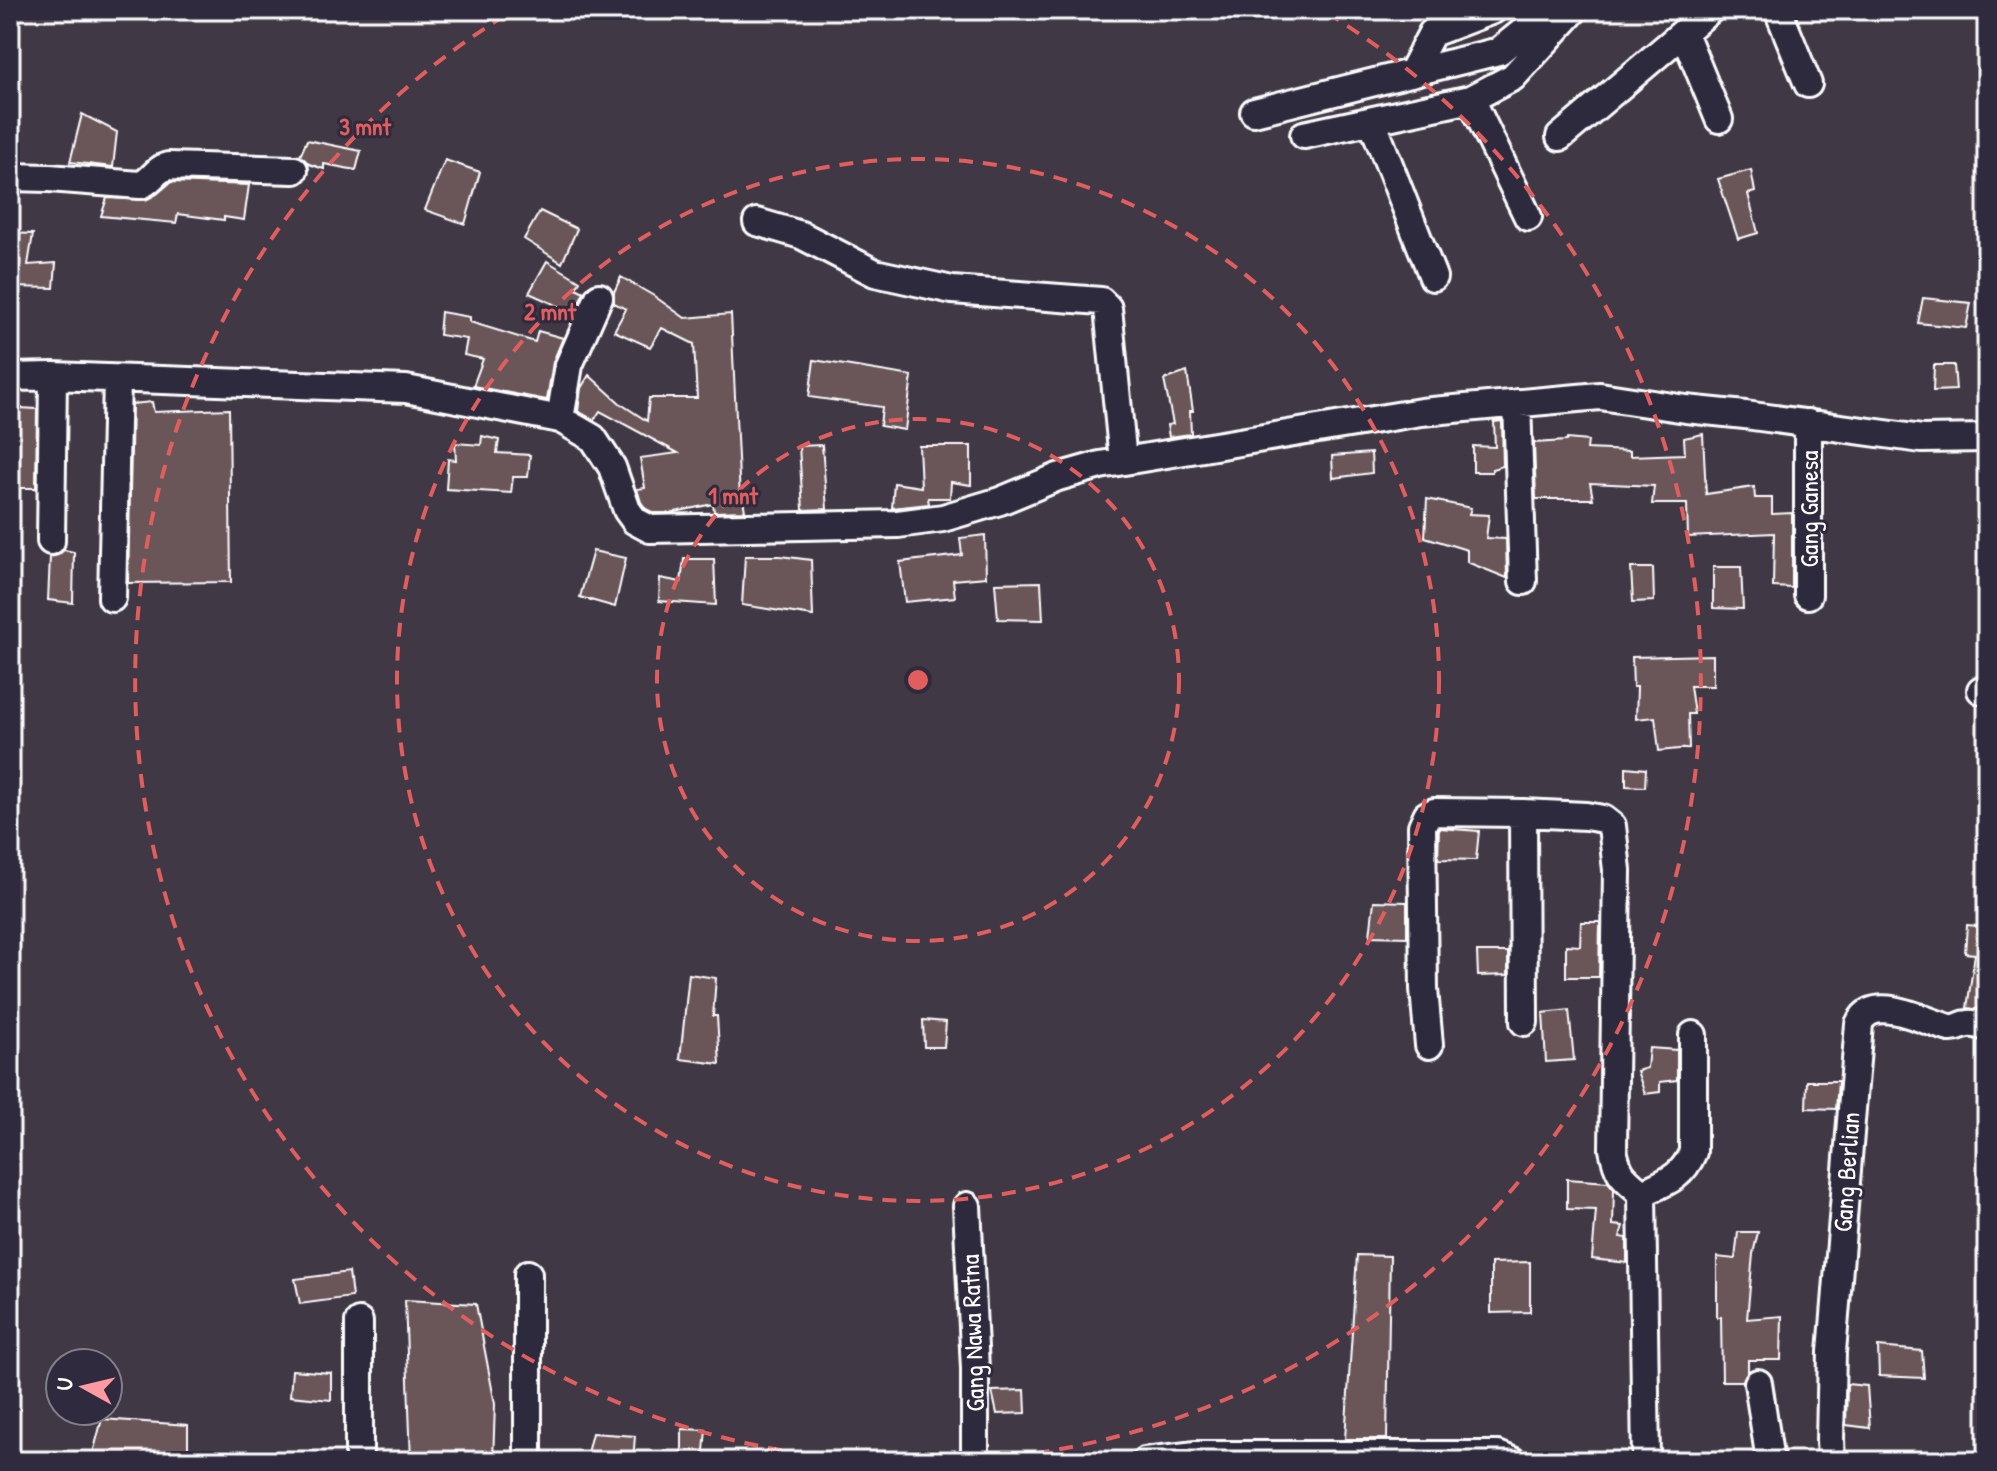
<svg xmlns="http://www.w3.org/2000/svg" width="1997" height="1471" viewBox="0 0 1997 1471" font-family="'Patrick Hand',sans-serif">
<rect width="100%" height="100%" fill="#413845"/>
<filter id="ink" filterUnits="userSpaceOnUse"><feTurbulence type="fractalNoise" baseFrequency=".0125" numOctaves="2"/><feDisplacementMap in="SourceGraphic" scale="16" xChannelSelector="R" yChannelSelector="G"/><feConvolveMatrix kernelMatrix="1 2 1 2 8 2 1 2 1" color-interpolation-filters="sRGB"/></filter>
<g filter="url(#ink)">
<!-- building -->
<path fill="#6b5758" stroke="#fff" stroke-width="2" d="M 82,114 L 117,132 L 113,167 L 70,162 Z
M 307,140 L 361,151 L 356,170 L 324,164 L 324,169 L 309,164 L 300,156 Z
M 445,160 L 480,172 L 465,224 L 425,210 Z
M 1751,170 L 1755,192 L 1748,194 L 1758,233 L 1738,239 L 1718,179 Z
M 171,182 L 249,185 L 244,220 L 224,217 L 224,220 L 178,214 L 176,223 L 101,216 L 107,198 L 146,200 L 157,194 Z
M 540,211 L 577,229 L 562,263 L 524,239 Z
M 10,233 L 33,234 L 28,265 L 56,263 L 54,288 L 10,287 Z
M 547,261 L 580,281 L 576,288 L 584,292 L 574,313 L 529,293 Z
M 621,277 L 654,296 L 685,318 L 731,314 L 740,499 L 743,499 L 745,511 L 714,512 L 713,504 L 670,513 L 654,513 L 646,509 L 641,502 L 637,489 L 645,488 L 640,458 L 678,453 L 600,411 L 594,420 L 578,411 L 581,388 L 589,375 L 621,404 L 647,421 L 649,398 L 697,398 L 694,344 L 662,328 L 650,347 L 614,331 L 626,309 L 614,303 L 614,292 Z
M 1923,298 L 1971,303 L 1966,328 L 1918,323 Z
M 441,312 L 470,317 L 470,322 L 535,342 L 538,331 L 563,338 L 553,362 L 547,400 L 473,386 L 483,359 L 464,355 L 467,339 L 439,335 Z
M 814,360 L 912,376 L 905,430 L 880,426 L 882,407 L 809,397 Z
M 1934,365 L 1954,365 L 1956,390 L 1933,391 Z
M 1187,372 L 1193,411 L 1190,411 L 1191,434 L 1169,437 L 1167,425 L 1173,424 L 1164,380 Z
M 152,402 L 154,412 L 229,409 L 231,582 L 128,583 L 132,404 Z
M 19,408 L 37,409 L 36,488 L 12,488 Z
M 1502,421 L 1503,466 L 1492,469 L 1492,472 L 1473,472 L 1473,446 L 1495,447 L 1494,422 Z
M 1703,434 L 1706,494 L 1754,487 L 1755,498 L 1772,498 L 1772,514 L 1792,513 L 1792,588 L 1773,587 L 1774,533 L 1688,537 L 1687,504 L 1652,504 L 1654,486 L 1590,483 L 1593,499 L 1536,499 L 1534,443 L 1566,441 L 1567,439 L 1588,441 L 1587,449 L 1630,451 L 1630,456 L 1685,454 L 1684,438 Z
M 482,436 L 499,440 L 497,453 L 530,455 L 528,477 L 513,477 L 511,493 L 446,489 L 448,459 L 456,460 L 455,443 L 481,445 Z
M 822,445 L 827,509 L 803,510 L 799,446 Z
M 919,446 L 971,446 L 971,485 L 951,482 L 950,498 L 928,498 L 929,504 L 892,508 L 894,483 L 921,487 Z
M 1371,453 L 1372,473 L 1333,478 L 1332,456 Z
M 1427,499 L 1471,508 L 1469,514 L 1489,515 L 1486,538 L 1506,539 L 1507,578 L 1467,562 L 1467,550 L 1425,537 Z
M 985,535 L 986,577 L 953,580 L 955,597 L 905,602 L 900,562 L 962,555 L 960,538 Z
M 64,550 L 74,552 L 73,603 L 48,600 L 50,557 L 58,555 Z
M 593,551 L 626,558 L 615,607 L 580,597 Z
M 745,556 L 780,556 L 811,560 L 813,616 L 742,605 Z
M 684,559 L 714,559 L 716,605 L 659,601 L 660,578 L 681,582 Z
M 1713,567 L 1741,567 L 1743,609 L 1713,608 Z
M 1631,568 L 1653,568 L 1654,601 L 1633,602 Z
M 1041,582 L 1043,620 L 998,619 L 995,583 Z
M 1713,655 L 1713,686 L 1690,686 L 1694,714 L 1688,714 L 1689,748 L 1659,751 L 1655,717 L 1636,719 L 1637,687 L 1633,687 L 1632,657 Z
M 1626,767 L 1646,769 L 1645,787 L 1626,786 Z
M 1439,828 L 1479,831 L 1476,860 L 1438,859 Z
M 1374,901 L 1407,902 L 1407,937 L 1370,936 Z
M 1581,922 L 1600,922 L 1599,977 L 1566,977 L 1566,945 L 1580,946 Z
M 1967,925 L 1987,927 L 1987,1011 L 1967,1008 L 1975,954 L 1965,953 Z
M 1477,952 L 1508,952 L 1508,975 L 1478,976 Z
M 689,974 L 716,978 L 713,1016 L 717,1016 L 720,1064 L 680,1059 Z
M 1569,1010 L 1574,1060 L 1546,1062 L 1543,1013 Z
M 923,1020 L 946,1022 L 944,1047 L 924,1047 Z
M 1649,1048 L 1677,1050 L 1677,1080 L 1660,1082 L 1660,1092 L 1645,1094 L 1637,1071 L 1647,1068 Z
M 1807,1081 L 1838,1081 L 1836,1109 L 1806,1108 Z
M 1567,1179 L 1608,1182 L 1614,1189 L 1613,1225 L 1623,1226 L 1620,1237 L 1627,1238 L 1627,1263 L 1592,1259 L 1596,1210 L 1567,1209 Z
M 1738,1232 L 1758,1232 L 1753,1254 L 1747,1319 L 1782,1316 L 1781,1360 L 1748,1360 L 1748,1371 L 1743,1381 L 1722,1381 L 1721,1317 L 1717,1317 L 1717,1257 L 1735,1259 Z
M 1357,1255 L 1390,1256 L 1387,1439 L 1345,1439 Z
M 1530,1262 L 1530,1312 L 1491,1313 L 1491,1263 Z
M 349,1272 L 352,1297 L 300,1304 L 295,1279 Z
M 405,1300 L 476,1304 L 495,1404 L 493,1461 L 411,1461 Z
M 1878,1347 L 1922,1351 L 1924,1378 L 1879,1376 Z
M 292,1370 L 331,1373 L 331,1400 L 290,1396 Z
M 1847,1384 L 1867,1386 L 1870,1428 L 1846,1425 Z
M 1025,1390 L 1026,1413 L 997,1414 L 992,1391 Z
M 102,1419 L 188,1425 L 188,1461 L 124,1461 L 124,1459 L 92,1457 Z
M 682,1429 L 706,1430 L 703,1461 L 682,1461 Z
M 592,1433 L 635,1436 L 633,1461 L 585,1461 Z"/>
<g fill="none" stroke-linecap="round" stroke-linejoin="round">
<!-- minor casing -->
<g stroke="#fff" stroke-width="32">
<path id="minor" d="M 1778,10 L 1808,84
M 1684,33 L 1719,119
M 1411,73 L 1432,33 L 1493,10
M 1254,112 L 1499,51 L 1550,10
M 1372,121 L 1433,277
M 1304,135 L 1471,99
M 1560,137 L 1710,10
M 10,177 L 49,178 L 140,185 C 153,181 154,169 169,166 L 294,170
M 1528,217 L 1471,99 L 1513,77 L 1574,10
M 757,222 L 801,235 L 875,273 L 952,290 L 1101,301 L 1108,308 L 1123,461
M 10,377 L 53,376 L 406,389 L 560,419 L 593,438 L 612,467 L 627,510 L 635,521 L 650,529 L 898,524 L 943,518 L 1000,501 L 1058,477 L 1100,465 L 1421,412 L 1600,396 L 1686,409 L 1745,415 L 1922,439 L 1987,438
M 1517,403 L 1523,581
M 560,419 L 569,365 L 599,297
M 1808,423 L 1808,595
M 51,541 L 53,376
M 112,598 L 117,379
M 1981,690 L 1987,690
M 1524,1022 L 1523,813 L 1586,816 L 1603,819 L 1612,826 L 1617,870 L 1613,1149 C 1618,1175 1623,1177 1642,1193 L 1646,1461
M 1429,1045 L 1424,989 L 1422,826 L 1427,815 L 1434,812 L 1523,813
M 1642,1193 C 1666,1182 1682,1178 1693,1152 L 1693,1035
M 967,1206 L 975,1369 L 975,1461
M 528,1274 L 528,1461
M 359,1322 L 359,1461
M 1758,1383 L 1770,1461
M 1145,1461 L 1196,1455 L 1498,1455 L 1513,1461
M 1831,1461 L 1830,1440 L 1832,1352 L 1859,1024 C 1872,991 1927,1023 1950,1028 C 1959,1029 1961,1024 1968,1024 C 1974,1023 1981,1026 1987,1027"/>
</g>
<!-- minor -->
<use href="#minor" stroke="#2f2a3d" stroke-width="26"/>
</g>
</g>
<!-- distance rings -->
<g fill="none" stroke="#e05e5e" stroke-width="4" stroke-dasharray="14 10">
<circle cx="918" cy="680" r="261"/>
<circle cx="918" cy="680" r="521"/>
<path d="M877 1461A782 782 0 0 1 509 13M1327 13A782 782 0 0 1 959 1461"/>
</g>
<g text-anchor="middle" dominant-baseline="central" stroke-width="6" stroke-linejoin="round" paint-order="stroke">
<!-- street labels -->
<g font-size="26" fill="#fff" stroke="#2f2a3d">
<text transform="translate(1808 509) rotate(-90)">Gang Ganesa</text>
<text transform="translate(1846 1172) rotate(-86)">Gang Berlian</text>
<text transform="translate(972 1333) rotate(-92)">Gang Nawa Ratna</text>
</g>
</g>
<circle cx="918" cy="680" r="12" fill="#e05e5e" stroke="#2f2a3d" stroke-width="4"/>
<g font-size="24" text-anchor="middle" font-weight="bold" fill="#e05e5e" stroke="#2f2a3d" stroke-width="6" stroke-linejoin="round" paint-order="stroke">
<text x="365" y="135">3 mnt</text>
<text x="550" y="320">2 mnt</text>
<text x="733" y="504">1 mnt</text>
</g>
<!-- margin -->
<rect width="1997" height="1471" fill="none" stroke="#2f2a3d" stroke-width="40"/>
<rect x="20" y="20" width="1957" height="1431" fill="none" stroke="#fff" stroke-width="3" filter="url(#ink)"/>
<!-- north arrow -->
<g transform="translate(84 1387) rotate(278)"><circle r="38" fill="#2f2a3d" stroke="#827f8b" stroke-width="2"/>
<path d="M0-6L14 30L0 20L-14 30Z" fill="#ff9aa2"/>
<text y="-12" font-size="22" font-weight="bold" text-anchor="middle" fill="#ffffff">U</text>
</g>
</svg>
